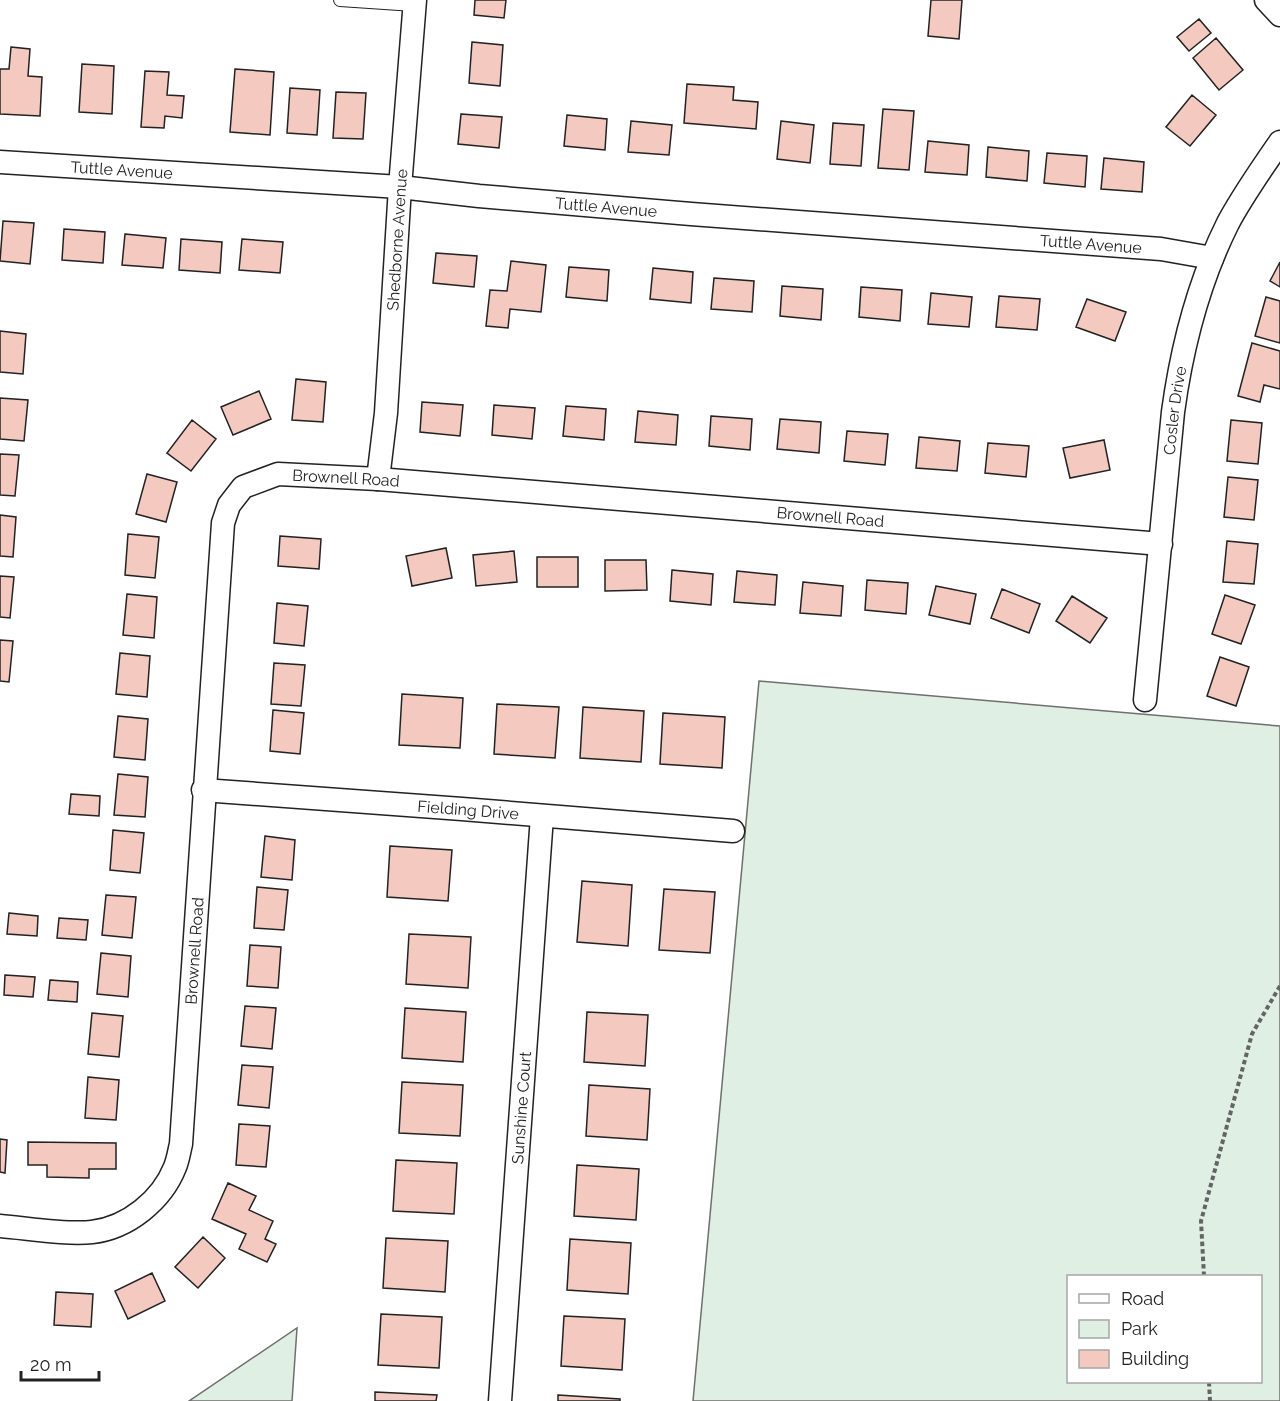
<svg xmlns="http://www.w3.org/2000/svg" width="1280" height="1401" viewBox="0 0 1280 1401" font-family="Raleway,sans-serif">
<rect width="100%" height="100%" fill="#fff"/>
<!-- green -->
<path fill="#e0efe3" stroke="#6f6f6f" stroke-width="1.5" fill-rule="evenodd" d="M 759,681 L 1280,726 L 1280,1401 L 693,1401 ZM 1260,1276 L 1260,1382 L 1068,1382 L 1068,1276 Z
M 297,1328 L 292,1401 L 189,1401 Z"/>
<!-- building -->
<path fill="#f3c9c0" stroke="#222" stroke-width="1.5" d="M 475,0 L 506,0 L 504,18 L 474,15 Z
M 931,0 L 962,0 L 959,39 L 928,36 Z
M 1199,19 L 1211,33 L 1189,51 L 1177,37 Z
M 1216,38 L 1243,70 L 1219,90 L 1193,58 Z
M 472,42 L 503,45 L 500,86 L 469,83 Z
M 11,47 L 30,49 L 28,76 L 42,77 L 40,116 L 0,114 L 0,69 L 9,69 Z
M 82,64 L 114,66 L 112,114 L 79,112 Z
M 235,69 L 274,72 L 270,135 L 230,132 Z
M 145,71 L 169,72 L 167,95 L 184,96 L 182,118 L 165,116 L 164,128 L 141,127 Z
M 687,84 L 734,87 L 733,100 L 758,102 L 756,129 L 684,123 Z
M 290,88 L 320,90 L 317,135 L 287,133 Z
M 336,92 L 366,93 L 363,139 L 333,138 Z
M 1192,95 L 1216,115 L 1190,146 L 1166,127 Z
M 883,109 L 914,111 L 909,170 L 878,168 Z
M 461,114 L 502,117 L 499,148 L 458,144 Z
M 567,115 L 607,119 L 605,150 L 564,146 Z
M 631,121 L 672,125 L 669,155 L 628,152 Z
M 781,121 L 814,125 L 810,163 L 777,159 Z
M 833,123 L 864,125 L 861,166 L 830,164 Z
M 928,141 L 969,145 L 967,175 L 925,172 Z
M 988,147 L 1029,151 L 1027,181 L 986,177 Z
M 1047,153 L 1087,156 L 1085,187 L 1044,183 Z
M 1104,158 L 1144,162 L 1142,192 L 1101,189 Z
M 3,221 L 34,223 L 30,264 L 0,261 Z
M 64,229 L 105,232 L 103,263 L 62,260 Z
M 125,234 L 166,238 L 163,268 L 122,265 Z
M 181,239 L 222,242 L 220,273 L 179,270 Z
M 242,239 L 283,242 L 280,273 L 239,270 Z
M 436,253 L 477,256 L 474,287 L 433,283 Z
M 511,261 L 546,265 L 541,312 L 510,309 L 508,328 L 486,326 L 490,290 L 507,291 Z
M 1280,262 L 1280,287 L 1270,281 Z
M 569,267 L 609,270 L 607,301 L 566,297 Z
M 653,268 L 693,272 L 691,303 L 650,299 Z
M 714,278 L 754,281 L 752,312 L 711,309 Z
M 782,286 L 823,289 L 821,320 L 780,316 Z
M 861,287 L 902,290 L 900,321 L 859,317 Z
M 931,293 L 972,297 L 969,327 L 928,324 Z
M 999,296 L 1040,299 L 1037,330 L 996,327 Z
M 1266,297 L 1280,301 L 1280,343 L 1255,336 Z
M 1087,299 L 1126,312 L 1115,341 L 1076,327 Z
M 0,331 L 26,334 L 23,374 L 0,372 Z
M 1252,343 L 1280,351 L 1280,389 L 1264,385 L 1260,402 L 1238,396 Z
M 296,379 L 326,382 L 323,422 L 292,420 Z
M 259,391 L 271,419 L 233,435 L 221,407 Z
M 0,398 L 28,400 L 24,441 L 0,439 Z
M 422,402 L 463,405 L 460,436 L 420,432 Z
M 494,405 L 535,408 L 532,439 L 492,435 Z
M 566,406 L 606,409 L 604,440 L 563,436 Z
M 638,411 L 678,415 L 676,445 L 635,442 Z
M 711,416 L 752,419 L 750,450 L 709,446 Z
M 780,419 L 821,422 L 819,453 L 777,449 Z
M 192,420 L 216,439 L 191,471 L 167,453 Z
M 1231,420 L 1262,423 L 1258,464 L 1227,461 Z
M 847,431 L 888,434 L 885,465 L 844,461 Z
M 919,437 L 960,441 L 957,471 L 916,468 Z
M 1104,440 L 1110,470 L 1070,478 L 1063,448 Z
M 988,443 L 1029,446 L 1026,477 L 985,473 Z
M 0,454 L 19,455 L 15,496 L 0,495 Z
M 147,474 L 177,482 L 166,522 L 136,514 Z
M 1228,477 L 1258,480 L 1254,520 L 1224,517 Z
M 0,515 L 16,517 L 13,557 L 0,556 Z
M 128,534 L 159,537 L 155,578 L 125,575 Z
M 280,536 L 321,539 L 319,569 L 278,566 Z
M 1227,541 L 1258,544 L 1254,584 L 1223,582 Z
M 446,548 L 452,578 L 412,586 L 406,556 Z
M 514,551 L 517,582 L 476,586 L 473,555 Z
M 537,557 L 578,557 L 578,587 L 537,587 Z
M 605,560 L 646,560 L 647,590 L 605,591 Z
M 672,570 L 713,574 L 711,605 L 670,601 Z
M 737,571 L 777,575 L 775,605 L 734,602 Z
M 0,576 L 14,577 L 10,618 L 0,617 Z
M 867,580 L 908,583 L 906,614 L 865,610 Z
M 803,582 L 843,586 L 841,616 L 800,613 Z
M 936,586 L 976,594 L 970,624 L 929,615 Z
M 1002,589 L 1040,604 L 1029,633 L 991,618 Z
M 127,594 L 157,597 L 154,638 L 123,635 Z
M 1225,595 L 1255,605 L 1241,644 L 1212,634 Z
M 1072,596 L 1107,618 L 1090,643 L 1056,621 Z
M 277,603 L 308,606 L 304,646 L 274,643 Z
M 0,640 L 13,641 L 9,682 L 0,681 Z
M 120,653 L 150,656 L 147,697 L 116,694 Z
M 1220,657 L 1249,667 L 1236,706 L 1207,696 Z
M 274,663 L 305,665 L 301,706 L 271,704 Z
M 402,694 L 463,698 L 460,748 L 399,745 Z
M 497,704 L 559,707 L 555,758 L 494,754 Z
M 583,707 L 644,711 L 641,762 L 580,758 Z
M 273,710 L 304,713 L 300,754 L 270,751 Z
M 663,713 L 725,717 L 722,768 L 660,764 Z
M 118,716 L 148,719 L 145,760 L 114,757 Z
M 118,774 L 148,777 L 145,817 L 114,815 Z
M 71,794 L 100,796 L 99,816 L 69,814 Z
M 113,830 L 144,833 L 140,873 L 110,870 Z
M 265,836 L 295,840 L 292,880 L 261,877 Z
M 390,846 L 452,850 L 448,901 L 387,897 Z
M 582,881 L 632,885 L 628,946 L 577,942 Z
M 257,887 L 288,890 L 284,930 L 254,928 Z
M 664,889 L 715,892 L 710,953 L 659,950 Z
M 106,895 L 136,897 L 132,938 L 102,935 Z
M 9,913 L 38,916 L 37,936 L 7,934 Z
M 59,918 L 88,920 L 86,940 L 57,938 Z
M 409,934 L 471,937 L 468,988 L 406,984 Z
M 250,945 L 281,947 L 278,988 L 247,986 Z
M 101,953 L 131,956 L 128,997 L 97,994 Z
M 5,975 L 35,977 L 33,997 L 4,995 Z
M 50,980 L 78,982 L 77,1002 L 48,1000 Z
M 245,1006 L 276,1008 L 272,1049 L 241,1046 Z
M 405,1008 L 466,1012 L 463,1062 L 402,1058 Z
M 587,1012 L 648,1015 L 645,1066 L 584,1062 Z
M 92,1013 L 123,1016 L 119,1057 L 88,1054 Z
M 242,1065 L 273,1067 L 269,1108 L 238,1105 Z
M 88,1077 L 119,1080 L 116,1120 L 85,1118 Z
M 402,1082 L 463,1085 L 460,1136 L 399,1133 Z
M 589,1085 L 650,1089 L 647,1140 L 586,1136 Z
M 239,1124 L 270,1126 L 266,1167 L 236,1165 Z
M 0,1139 L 7,1140 L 5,1173 L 0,1172 Z
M 28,1142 L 116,1143 L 116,1169 L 89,1169 L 89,1178 L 47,1177 L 47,1165 L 28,1165 Z
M 396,1160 L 457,1163 L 454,1214 L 393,1211 Z
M 577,1165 L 639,1169 L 636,1220 L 574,1216 Z
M 228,1183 L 256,1196 L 249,1210 L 273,1221 L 265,1239 L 276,1244 L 267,1262 L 239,1249 L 246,1234 L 212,1219 Z
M 203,1237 L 225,1258 L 198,1288 L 175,1267 Z
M 386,1238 L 448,1241 L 445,1292 L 383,1288 Z
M 570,1239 L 631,1243 L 628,1294 L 567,1290 Z
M 152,1273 L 165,1301 L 128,1319 L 115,1291 Z
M 56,1292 L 93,1294 L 91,1327 L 54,1325 Z
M 381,1314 L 442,1317 L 439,1368 L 378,1365 Z
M 564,1316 L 625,1319 L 622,1370 L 561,1366 Z
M 375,1392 L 437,1395 L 436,1401 L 375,1401 Z
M 558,1395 L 620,1399 L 620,1401 L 558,1401 Z"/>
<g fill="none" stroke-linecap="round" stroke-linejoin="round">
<!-- lane casing -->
<g stroke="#222" stroke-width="14">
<path id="lane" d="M 340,0 L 414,5"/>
</g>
<!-- street casing -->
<g stroke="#222" stroke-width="25">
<g id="street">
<path d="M 1266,0 L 1280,15"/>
<path id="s1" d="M 0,162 L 400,187 L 479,196 L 691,214 L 1161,249 L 1212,258"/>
<path id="s2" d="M 378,479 L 386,413 L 400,187 L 415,0"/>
<path id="s3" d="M 1145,700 L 1173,412 C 1182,346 1198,283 1228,223 C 1243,195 1262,168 1280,142"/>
<path id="s4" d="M 203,790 L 462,809 L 733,831"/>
<path id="s5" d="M 0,1226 C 26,1228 67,1235 92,1232 C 128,1228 162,1200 175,1167 C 178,1160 179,1152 181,1144 L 223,523 L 229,505 L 243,487 L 278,474 L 378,479 L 1161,544"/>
<path id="s6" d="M 500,1401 L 542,816"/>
</g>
</g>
<!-- path -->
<path stroke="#646464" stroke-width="4" stroke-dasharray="4.5 3" stroke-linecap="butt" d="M 1204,1276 L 1201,1221 L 1252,1034 L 1280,986
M 1209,1382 L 1210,1401"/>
<!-- lane -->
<use href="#lane" stroke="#fff" stroke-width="12"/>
<!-- street -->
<use href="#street" stroke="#fff" stroke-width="22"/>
</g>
<g text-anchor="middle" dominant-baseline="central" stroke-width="4.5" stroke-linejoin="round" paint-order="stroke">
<!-- street labels -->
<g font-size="16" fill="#222" stroke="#fff">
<text stroke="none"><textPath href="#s1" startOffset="122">Tuttle Avenue</textPath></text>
<text stroke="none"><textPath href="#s1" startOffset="608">Tuttle Avenue</textPath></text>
<text stroke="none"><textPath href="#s2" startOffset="240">Shedborne Avenue</textPath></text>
<text stroke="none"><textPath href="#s1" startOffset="1094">Tuttle Avenue</textPath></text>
<text stroke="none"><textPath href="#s3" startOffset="291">Cosler Drive</textPath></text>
<text stroke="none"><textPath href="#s5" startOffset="996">Brownell Road</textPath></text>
<text stroke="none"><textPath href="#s5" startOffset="1482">Brownell Road</textPath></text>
<text stroke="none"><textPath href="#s4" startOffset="266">Fielding Drive</textPath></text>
<text stroke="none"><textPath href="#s5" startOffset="420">Brownell Road</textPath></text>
<text stroke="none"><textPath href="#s6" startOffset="294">Sunshine Court</textPath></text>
</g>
</g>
<!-- legend -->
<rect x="1067" y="1275" width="195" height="108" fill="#ffffff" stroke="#a7a7a7" stroke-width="1.5"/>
<rect x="1079" y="1294" width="30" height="9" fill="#ffffff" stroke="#a7a7a7" stroke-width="1.5"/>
<text x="1121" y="1305" font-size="18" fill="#222222">Road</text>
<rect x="1079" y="1320" width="30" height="18" fill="#e0efe3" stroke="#a7a7a7" stroke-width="1.5"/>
<text x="1121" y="1335" font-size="18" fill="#222222">Park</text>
<rect x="1079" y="1350" width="30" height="18" fill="#f3c9c0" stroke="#a7a7a7" stroke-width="1.5"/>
<text x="1121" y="1365" font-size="18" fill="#222222">Building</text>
<!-- scale -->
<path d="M21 1371v9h78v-9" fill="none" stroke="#222222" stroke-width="3"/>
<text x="30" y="1371" font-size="18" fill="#222222" stroke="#ffffff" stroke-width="4.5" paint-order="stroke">20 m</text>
</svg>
